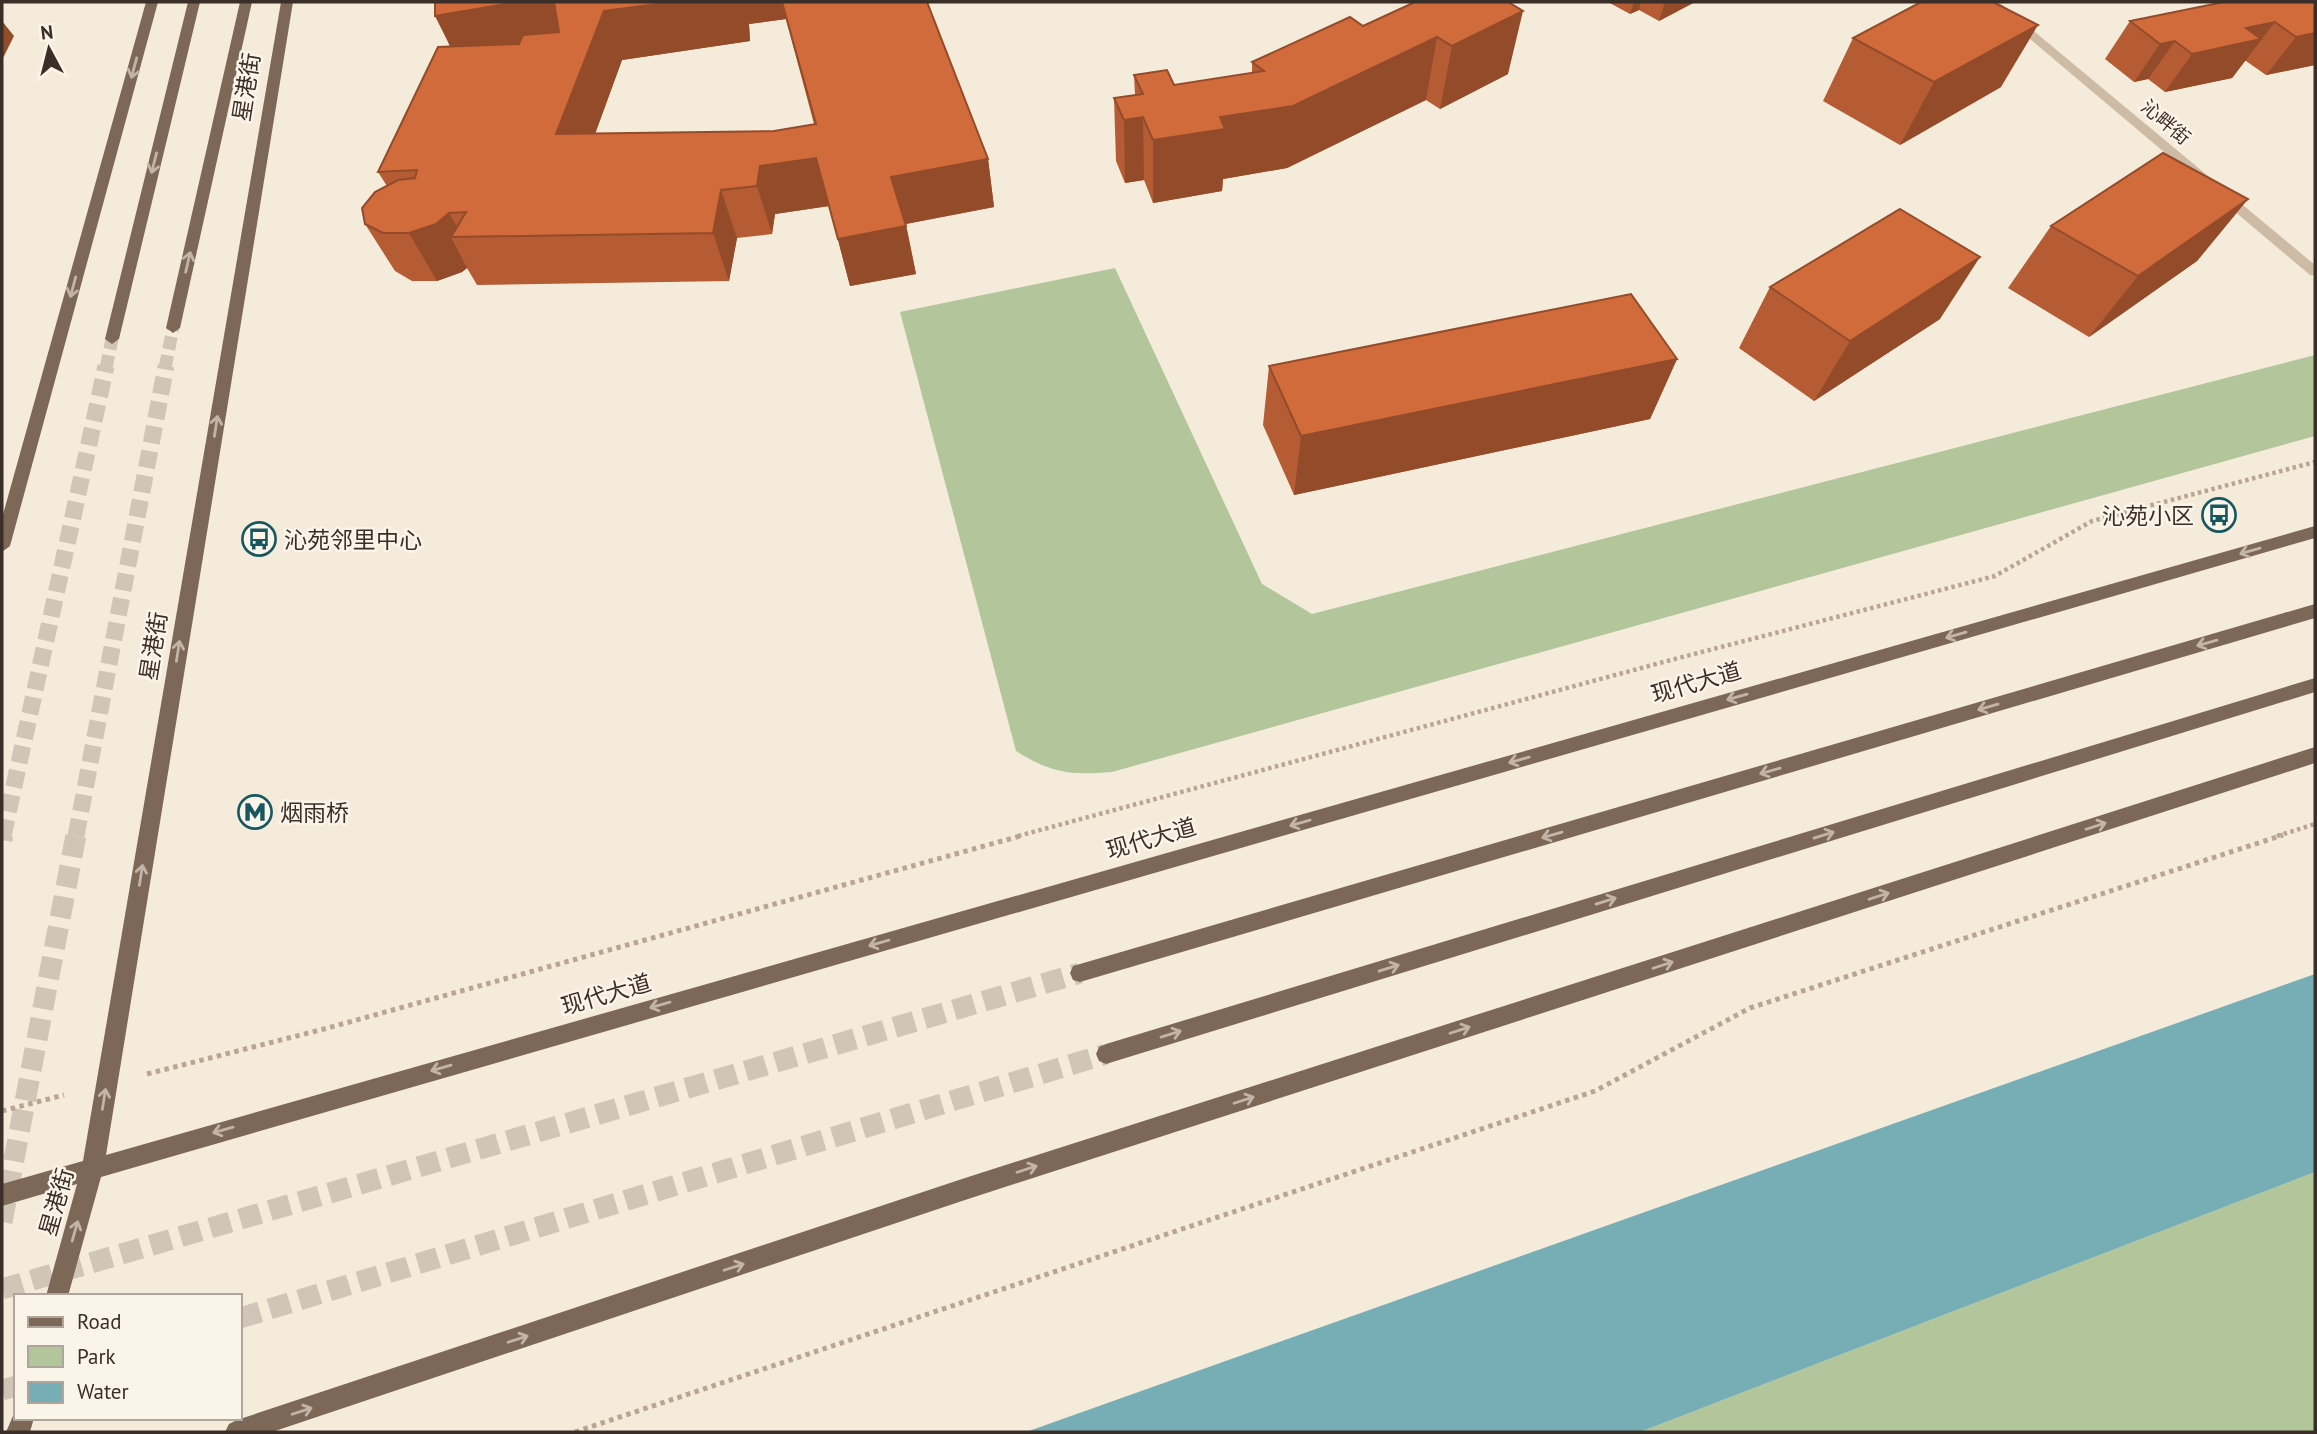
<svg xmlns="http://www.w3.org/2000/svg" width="2317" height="1434" viewBox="0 0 2317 1434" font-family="'PT Sans','Noto Sans SC',sans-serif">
<rect width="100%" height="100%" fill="#f5ebdb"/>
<!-- green -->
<path fill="#b3c59a" d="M 1115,268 L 1262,584 L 1312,614 L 2315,355 L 2315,436 L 1112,772 C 1070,775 1053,774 1016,751 L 900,312 Z
M 2315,1172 L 2315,1432 L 1640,1432 Z"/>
<!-- water -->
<path fill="#77aeb5" d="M 2315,974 L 2315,1172 L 1640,1432 L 1026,1432 Z"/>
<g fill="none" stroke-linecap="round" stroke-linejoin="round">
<!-- primary-tunnel-far2 -->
<path stroke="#d0c5b7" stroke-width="13" stroke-dasharray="13 6" stroke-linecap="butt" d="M 106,368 L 112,339
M 165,368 L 173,328"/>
<!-- primary-tunnel-far1 -->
<path stroke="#d0c5b7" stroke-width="17" stroke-dasharray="17 8" stroke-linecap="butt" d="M 3,836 L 106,366
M 76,836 L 166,366"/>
<!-- primary-tunnel -->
<path stroke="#d0c5b7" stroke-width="21" stroke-dasharray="21 10" stroke-linecap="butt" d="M 2,840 L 3,835
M 2,1222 L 76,835
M 2,1289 L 1080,973
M 240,1318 L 1106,1054
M 2,1390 L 16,1386"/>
<!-- path-far1 -->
<path stroke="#baa590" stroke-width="4.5" stroke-dasharray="3.5 3.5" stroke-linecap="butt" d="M 1018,836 L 1671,660 L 1995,576 L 2092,521 L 2315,462
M 2277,836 L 2315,824"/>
<!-- path -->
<path stroke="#baa590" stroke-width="5" stroke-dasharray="4.5 4.5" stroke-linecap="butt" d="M 147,1074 L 324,1029 L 1024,835
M 2,1111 L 64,1095
M 575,1432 L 1595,1091 L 1750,1008 L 2283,835"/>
<!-- minor -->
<path fill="#cebba6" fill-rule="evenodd" d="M 1986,2 L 1999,2 L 2315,265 L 2315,276 L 2310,275 Z"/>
<!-- primary -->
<path fill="#7d6757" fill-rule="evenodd" d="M 146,2 L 158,2 L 10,546 L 2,552 L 2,518 Z
M 188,2 L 200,2 L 119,339 L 112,344 L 105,339 Z
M 240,2 L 252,2 L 180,328 L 173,333 L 166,328 Z
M 281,2 L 293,2 L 106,1155 L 2315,526 L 2315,538 L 101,1177 L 68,1296 L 46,1296 L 77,1184 L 2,1206 L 2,1184 L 83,1161 Z
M 2315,604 L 2315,618 L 1080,982 L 1073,980 L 1070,973 L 1073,966 L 1080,964 Z
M 2315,678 L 2315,692 L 1106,1064 L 1099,1061 L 1096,1054 L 1099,1047 L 1106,1044 Z
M 2315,747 L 2315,763 L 962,1201 L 272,1432 L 225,1432 L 229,1424 L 237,1420 L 962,1179 Z
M 16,1409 L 16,1418 L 34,1418 L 30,1432 L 6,1432 Z"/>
</g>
<!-- wall -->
<path fill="#b55c34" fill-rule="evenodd" d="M 435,2 L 927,2 L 988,159 L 994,207 L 906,224 L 916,274 L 850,286 L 829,206 L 775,214 L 772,234 L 737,238 L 729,281 L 477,285 L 467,268 L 462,272 L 437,281 L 412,281 L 395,271 L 365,224 L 387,186 L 378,172 L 450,47 ZM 786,19 L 814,124 L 774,131 L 595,134 L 622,60 L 750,41 L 749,24 Z
M 1415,2 L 1508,74 L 1440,109 L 1426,100 L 1287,168 L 1223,179 L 1222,191 L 1153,203 L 1144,180 L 1125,183 L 1116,161 L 1114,98 L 1135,95 L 1134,75 L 1174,85 L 1252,73 L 1252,62 L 1363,26 Z
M 1608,2 L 1695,2 L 1659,21 L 1639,10 L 1630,14 Z
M 2315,2 L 2315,65 L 2266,75 L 2246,61 L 2245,61 L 2232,78 L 2165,92 L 2148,79 L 2134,82 L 2105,59 L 2130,21 Z
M 1853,38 L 2001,87 L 1900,145 L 1823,101 Z
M 2248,199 L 2197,261 L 2089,337 L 2008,288 L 2051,226 Z
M 1770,287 L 1940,319 L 1814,401 L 1739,348 Z
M 1677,359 L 1650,419 L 1294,495 L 1263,425 L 1269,366 Z"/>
<!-- shaded-wall -->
<path fill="#934b2a" d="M 518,2 L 555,2 L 572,44 L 459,64 L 435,16 Z
M 673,2 L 781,2 L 786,19 L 749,24 L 750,41 L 622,60 L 577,183 L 556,134 L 604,11 Z
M 1634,2 L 1641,2 L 1639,10 L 1630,14 Z
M 1665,2 L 1695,2 L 1659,21 Z
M 1523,11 L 1508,74 L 1440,109 L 1452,46 Z
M 2,21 L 14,36 L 2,60 Z
M 2275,22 L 2232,78 L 2165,92 L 2192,54 L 2246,28 Z
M 2038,25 L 2001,87 L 1900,145 L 1934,82 Z
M 2315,33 L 2315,65 L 2266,75 L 2296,37 Z
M 1437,37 L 1426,100 L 1287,168 L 1223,179 L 1222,191 L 1153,203 L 1153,140 L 1220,117 Z
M 2175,41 L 2148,79 L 2134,82 L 2160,44 Z
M 1143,117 L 1144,180 L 1125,183 L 1124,120 Z
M 816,158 L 829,206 L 775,214 L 772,234 L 757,186 L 760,166 Z
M 988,159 L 994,207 L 900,225 L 891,177 Z
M 721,190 L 737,238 L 729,281 L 713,233 Z
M 2248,199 L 2197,261 L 2089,337 L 2138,276 Z
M 449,213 L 463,237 L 451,237 L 467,268 L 462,272 L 437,281 L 409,233 Z
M 906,226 L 916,274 L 850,286 L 838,239 Z
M 1980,257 L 1940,319 L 1814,401 L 1850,341 Z
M 1677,359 L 1650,419 L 1294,495 L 1301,436 Z"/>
<!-- building -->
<path fill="#d26b3c" stroke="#934b2a" stroke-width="2" d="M 435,2 L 518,2 L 435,16 Z
M 554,2 L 673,2 L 604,11 L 556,134 L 774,131 L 816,124 L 782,2 L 927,2 L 988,159 L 891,177 L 906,226 L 838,239 L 816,158 L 760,166 L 757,186 L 721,190 L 713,233 L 451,237 L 466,212 L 449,213 L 436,224 L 409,233 L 383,233 L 365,224 L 362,208 L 375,192 L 398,180 L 415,178 L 417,170 L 378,172 L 438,47 L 519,44 L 523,35 L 559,32 Z
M 1415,2 L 1508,2 L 1523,11 L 1452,46 L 1437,37 L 1293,106 L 1220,117 L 1225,129 L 1153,140 L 1143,117 L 1124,120 L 1114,98 L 1143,94 L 1134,75 L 1167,70 L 1174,85 L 1264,71 L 1252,62 L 1350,17 L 1363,26 Z
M 1921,2 L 1993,2 L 2038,25 L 1934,82 L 1853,38 Z
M 2224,2 L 2315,2 L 2315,33 L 2296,37 L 2275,22 L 2246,28 L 2261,39 L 2192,54 L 2175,41 L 2160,44 L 2130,21 Z
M 2163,153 L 2248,199 L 2138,276 L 2051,226 Z
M 1900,209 L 1980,257 L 1850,341 L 1770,287 Z
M 1631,294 L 1677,359 L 1301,436 L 1269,366 Z"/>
<!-- one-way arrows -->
<defs><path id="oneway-shaft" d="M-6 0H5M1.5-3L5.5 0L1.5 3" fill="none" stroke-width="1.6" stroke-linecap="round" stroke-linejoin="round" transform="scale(1.75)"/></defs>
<g stroke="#c2b5a7">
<use href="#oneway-shaft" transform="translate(134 68) rotate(105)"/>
<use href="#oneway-shaft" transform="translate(154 163) rotate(104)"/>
<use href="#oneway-shaft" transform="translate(188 262) rotate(-77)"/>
<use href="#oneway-shaft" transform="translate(73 287) rotate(105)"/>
<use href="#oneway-shaft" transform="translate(216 426) rotate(-81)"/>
<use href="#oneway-shaft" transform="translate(2250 551) rotate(164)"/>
<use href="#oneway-shaft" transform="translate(1956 635) rotate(164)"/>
<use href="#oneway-shaft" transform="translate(2207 643) rotate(164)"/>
<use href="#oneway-shaft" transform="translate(178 651) rotate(-81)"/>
<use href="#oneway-shaft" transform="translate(1737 697) rotate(164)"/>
<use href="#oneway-shaft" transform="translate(1988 707) rotate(164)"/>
<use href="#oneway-shaft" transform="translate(1519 760) rotate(164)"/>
<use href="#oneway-shaft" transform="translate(1770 771) rotate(164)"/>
<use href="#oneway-shaft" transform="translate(1300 823) rotate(164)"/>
<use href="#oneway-shaft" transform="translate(2096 826) rotate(-18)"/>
<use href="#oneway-shaft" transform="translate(1552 835) rotate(164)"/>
<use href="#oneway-shaft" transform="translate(1824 835) rotate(-17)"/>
<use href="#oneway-shaft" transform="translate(141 875) rotate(-81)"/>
<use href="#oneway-shaft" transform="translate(1879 896) rotate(-18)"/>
<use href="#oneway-shaft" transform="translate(1606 901) rotate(-17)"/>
<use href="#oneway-shaft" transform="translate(879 943) rotate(164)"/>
<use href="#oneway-shaft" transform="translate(1663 965) rotate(-18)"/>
<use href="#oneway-shaft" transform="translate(1389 968) rotate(-17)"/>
<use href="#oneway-shaft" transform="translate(660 1005) rotate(164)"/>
<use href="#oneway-shaft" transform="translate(1460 1030) rotate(-18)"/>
<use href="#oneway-shaft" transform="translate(1171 1034) rotate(-17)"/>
<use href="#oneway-shaft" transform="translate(441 1068) rotate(164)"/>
<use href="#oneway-shaft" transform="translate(104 1099) rotate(-81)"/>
<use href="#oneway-shaft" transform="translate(1244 1100) rotate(-18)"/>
<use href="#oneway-shaft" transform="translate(223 1130) rotate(164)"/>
<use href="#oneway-shaft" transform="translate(1027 1169) rotate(-18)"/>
<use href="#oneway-shaft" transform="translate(75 1231) rotate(-74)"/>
<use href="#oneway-shaft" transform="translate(734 1267) rotate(-18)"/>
<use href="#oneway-shaft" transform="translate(518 1339) rotate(-18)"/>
<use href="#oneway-shaft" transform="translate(302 1411) rotate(-18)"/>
</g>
<!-- icons -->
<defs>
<g id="bus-ring" transform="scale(1.75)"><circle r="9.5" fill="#fbf4e9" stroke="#185660" stroke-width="1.5"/><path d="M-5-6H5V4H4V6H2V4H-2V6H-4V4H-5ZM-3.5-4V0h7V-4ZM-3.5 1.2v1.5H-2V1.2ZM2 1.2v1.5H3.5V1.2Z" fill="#185660"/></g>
<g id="metro-ring" transform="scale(1.75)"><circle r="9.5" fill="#fbf4e9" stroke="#185660" stroke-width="1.5"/><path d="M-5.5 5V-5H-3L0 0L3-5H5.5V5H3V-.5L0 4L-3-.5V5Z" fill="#185660"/></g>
</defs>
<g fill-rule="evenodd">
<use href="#bus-ring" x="2219" y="515"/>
<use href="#bus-ring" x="259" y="539"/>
<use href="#metro-ring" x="255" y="812"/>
</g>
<g text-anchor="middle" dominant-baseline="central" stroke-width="5" stroke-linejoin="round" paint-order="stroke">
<!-- far-street labels -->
<g font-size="19" fill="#3a2f28" stroke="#fbf4e9">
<text transform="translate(2166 122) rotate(40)">沁畔街</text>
</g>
<!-- street labels -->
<g font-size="23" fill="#3a2f28" stroke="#fbf4e9">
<text transform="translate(246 87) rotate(-81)">星港街</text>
<text transform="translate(153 646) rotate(-81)">星港街</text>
<text transform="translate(1696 682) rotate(-16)">现代大道</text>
<text transform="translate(1151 838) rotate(-16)">现代大道</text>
<text transform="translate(606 994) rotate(-16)">现代大道</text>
<text transform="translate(56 1202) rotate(-74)">星港街</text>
</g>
<!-- poi labels -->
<g font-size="23" fill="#3a2f28" stroke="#fbf4e9" text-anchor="start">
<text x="2194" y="515" text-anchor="end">沁苑小区</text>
<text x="284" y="539">沁苑邻里中心</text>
<text x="280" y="812">烟雨桥</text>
</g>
</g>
<!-- border -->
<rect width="2317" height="1434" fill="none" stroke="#3a2f28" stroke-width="7"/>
<!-- legend -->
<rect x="14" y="1294" width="228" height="126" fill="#fbf4e9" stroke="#aea59c" stroke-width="2"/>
<rect x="28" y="1317" width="35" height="10" fill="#7d6757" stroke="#aea59c" stroke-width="2"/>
<text x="77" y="1329" font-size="21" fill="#3a2f28">Road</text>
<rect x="28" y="1346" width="35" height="21" fill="#b3c59a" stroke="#aea59c" stroke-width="2"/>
<text x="77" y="1364" font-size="21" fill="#3a2f28">Park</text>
<rect x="28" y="1382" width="35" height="21" fill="#77aeb5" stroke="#aea59c" stroke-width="2"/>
<text x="77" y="1399" font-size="21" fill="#3a2f28">Water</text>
<!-- north arrow -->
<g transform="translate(49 49) rotate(353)" stroke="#fbf4e9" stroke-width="5" paint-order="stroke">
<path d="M0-5L12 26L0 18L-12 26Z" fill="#3a2f28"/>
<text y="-10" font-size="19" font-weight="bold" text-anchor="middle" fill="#3a2f28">N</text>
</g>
</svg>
